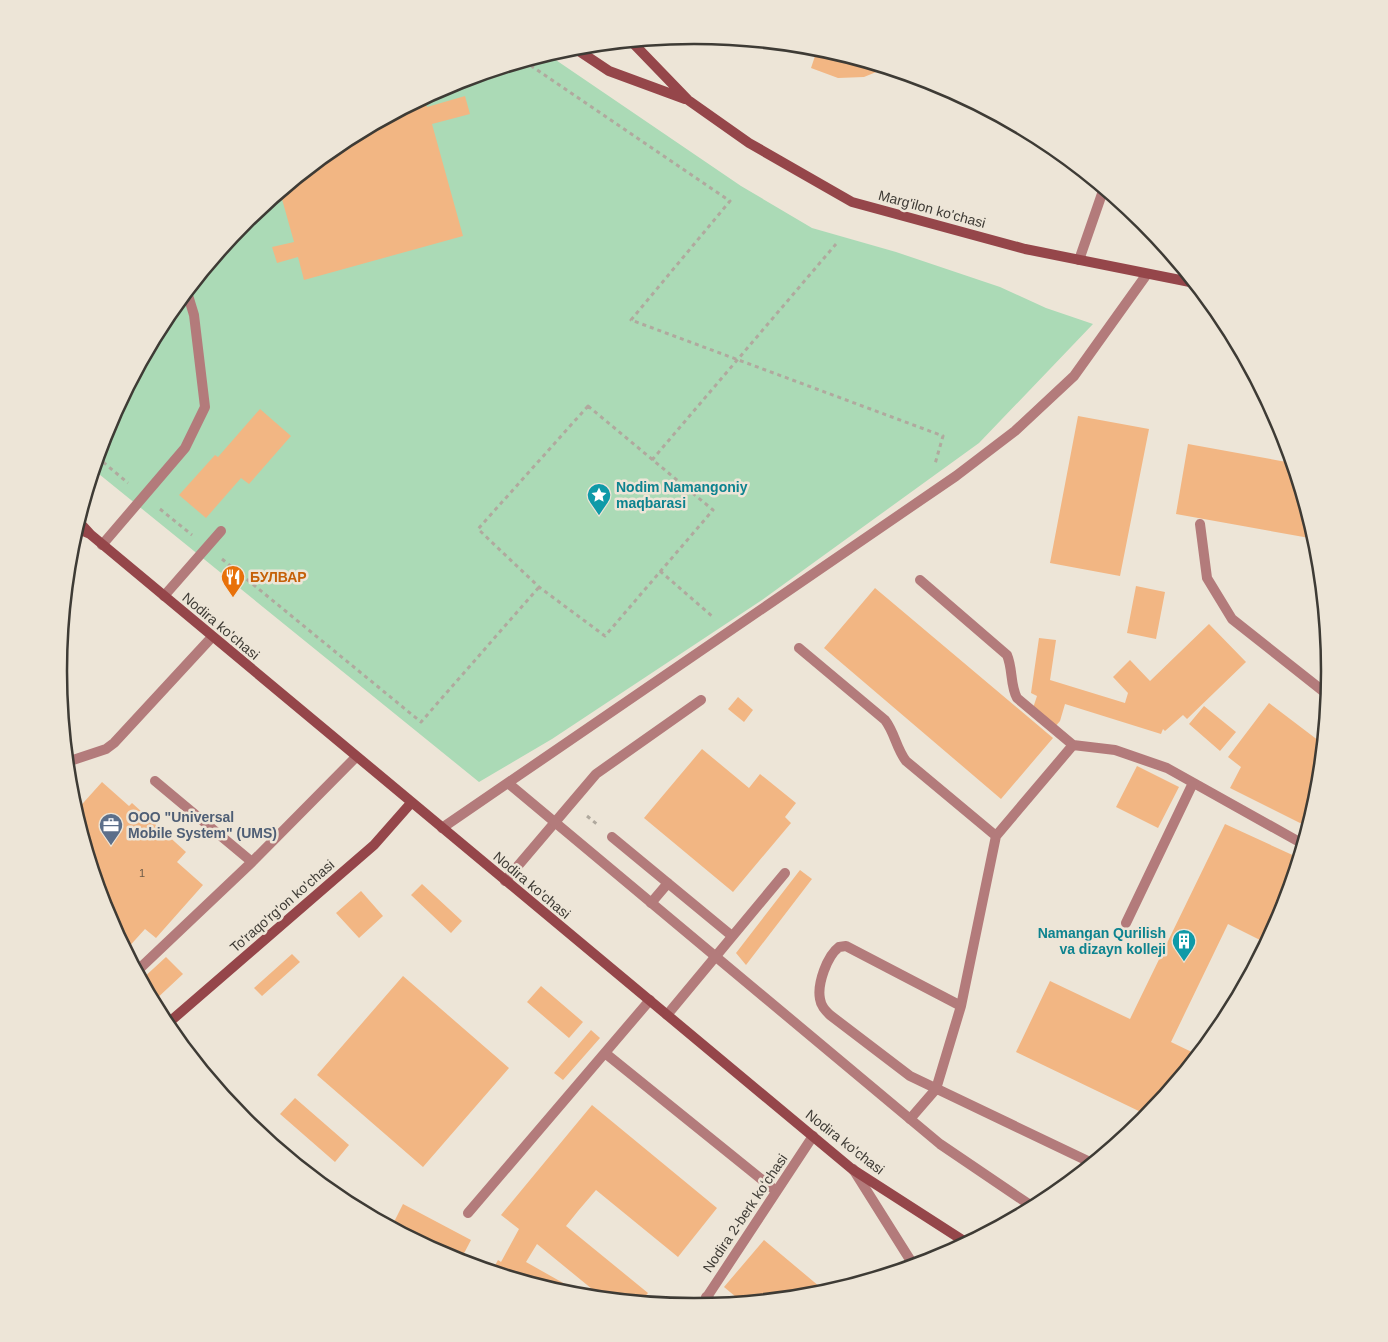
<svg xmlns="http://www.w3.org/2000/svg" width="1388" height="1342" viewBox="0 0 1388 1342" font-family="Arial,sans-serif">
<rect width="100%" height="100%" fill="#ede5d7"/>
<!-- green -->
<path fill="#abdab6" d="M 547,54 L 741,186 L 812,228 L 896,252 L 1000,287 L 1046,308 L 1093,324 L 979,443 L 762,600 L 552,739 L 479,782 L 94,470 L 107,427 L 165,317 L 244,221 L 341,142 L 451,83 Z"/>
<!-- building -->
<path fill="#f2b683" d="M 818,47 L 886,68 L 864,77 L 838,78 L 811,68 Z
M 465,96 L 470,114 L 432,124 L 463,236 L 304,280 L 298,257 L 277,263 L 272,247 L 294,242 L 280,192 L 341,142 L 424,97 L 427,107 Z
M 260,409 L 291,436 L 249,484 L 241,478 L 206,518 L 179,495 L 215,455 L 218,457 Z
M 1078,416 L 1149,429 L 1120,576 L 1050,563 Z
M 1188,444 L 1292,463 L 1315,539 L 1176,514 Z
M 1136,586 L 1165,592 L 1156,639 L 1127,633 Z
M 875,588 L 1053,738 L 1001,799 L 824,648 Z
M 1209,624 L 1246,662 L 1187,719 L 1183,715 L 1165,731 L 1163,729 L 1161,734 L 1065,704 L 1060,721 L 1054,728 L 1032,711 L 1037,696 L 1031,693 L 1039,638 L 1056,640 L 1050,680 L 1125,703 L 1128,693 L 1113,677 L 1130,660 L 1150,681 Z
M 738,697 L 753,710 L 744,722 L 728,709 Z
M 1269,703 L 1323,744 L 1318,795 L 1308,827 L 1230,788 L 1241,767 L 1228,757 Z
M 1204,706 L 1236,732 L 1220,751 L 1189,724 Z
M 702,749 L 749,788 L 760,774 L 796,803 L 785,817 L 791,823 L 733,892 L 644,818 Z
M 1137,766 L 1179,787 L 1158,828 L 1116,807 Z
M 102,782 L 129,806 L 132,803 L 186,852 L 177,862 L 203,885 L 156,938 L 145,929 L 126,950 L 106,914 L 75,812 Z
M 1225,824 L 1299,858 L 1281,915 L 1266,943 L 1228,924 L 1171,1042 L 1198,1055 L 1139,1124 L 1145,1114 L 1016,1052 L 1050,981 L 1130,1019 Z
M 800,870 L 812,879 L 746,965 L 736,953 Z
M 422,884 L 462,921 L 451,933 L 411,895 Z
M 361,891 L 383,916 L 359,938 L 336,913 Z
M 292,954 L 300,962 L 262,996 L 254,988 Z
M 166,957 L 183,974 L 153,1002 L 141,980 Z
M 403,976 L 509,1068 L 423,1167 L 317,1075 Z
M 541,986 L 583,1022 L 569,1038 L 527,1002 Z
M 591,1030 L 600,1038 L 563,1080 L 554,1073 Z
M 295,1098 L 349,1145 L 335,1162 L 280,1114 Z
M 592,1105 L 717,1208 L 678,1257 L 596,1190 L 578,1211 L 566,1226 L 648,1293 L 641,1302 L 603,1298 L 537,1244 L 526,1262 L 588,1297 L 570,1295 L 492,1271 L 498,1260 L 501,1262 L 519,1229 L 501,1215 Z
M 403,1204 L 471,1240 L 460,1261 L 419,1241 L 420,1239 L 393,1224 Z
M 764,1240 L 826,1292 L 742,1302 L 724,1287 Z"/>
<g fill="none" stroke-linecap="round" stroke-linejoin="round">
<!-- path -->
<path stroke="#b0a99e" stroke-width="3" stroke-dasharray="4 4" stroke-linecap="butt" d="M 524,61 L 730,201 L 631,320 L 943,436 L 935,464
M 588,406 L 713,510 L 605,636 L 539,587 L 478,529 Z
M 97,457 L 128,483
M 652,460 L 836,244
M 160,509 L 192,535
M 222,559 L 421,722 L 539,587
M 660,571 L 713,617
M 587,816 L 598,825"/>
<!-- lane -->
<path stroke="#b37b7b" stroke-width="10" d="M 1079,260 L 1104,188
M 1200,524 L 1207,578 L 1232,619 L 1328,695
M 102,545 L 185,448 L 205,407 L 194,315 L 187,292
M 920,580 L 1007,655 C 1013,669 1010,685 1017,698 L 1073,745 L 996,836
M 164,596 L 221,531
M 799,648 L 885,720 C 895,733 896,748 906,761 L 996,836 L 961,1006 L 936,1089 L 910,1119
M 1073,745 L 1115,750 L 1167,768 L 1303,844
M 67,762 L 106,749 L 114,743 L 212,637
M 155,781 L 252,862 L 356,757
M 612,837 L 732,936
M 505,881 L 596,774 L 701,700
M 651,903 L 668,883
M 1126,923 L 1193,783
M 137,971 L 252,862
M 961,1006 L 846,946 L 839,947 C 827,956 817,984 820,999 C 821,1006 825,1010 830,1015 L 910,1076 L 1092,1163
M 667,1015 L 785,873
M 605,1053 L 776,1191
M 468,1213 L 650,1000"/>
<!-- street -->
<path stroke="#b37b7b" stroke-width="10" d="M 508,783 L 940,1144 L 1033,1207
M 442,828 L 956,476 L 1015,431 L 1074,376 L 1147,274
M 853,1169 L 914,1266
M 706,1297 L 716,1305
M 701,1306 L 813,1136"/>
<!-- secondary -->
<path stroke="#95464a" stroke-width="10" d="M 631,41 L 688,100 L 749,143 L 852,202 L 1025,249 L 1195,283
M 573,47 L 609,71 L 685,99
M 76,528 L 90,534 L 78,521
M 90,534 L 852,1169 L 967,1243
M 166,1025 L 374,845 L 411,803"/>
</g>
<!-- icons -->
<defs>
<g id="sight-pin" transform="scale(1.25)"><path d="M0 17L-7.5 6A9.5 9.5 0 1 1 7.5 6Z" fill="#0f9aa8" stroke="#ede5d7"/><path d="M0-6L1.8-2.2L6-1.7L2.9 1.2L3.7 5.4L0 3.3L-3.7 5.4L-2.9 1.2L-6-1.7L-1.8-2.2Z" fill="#fff"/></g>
<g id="restaurant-pin" transform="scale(1.25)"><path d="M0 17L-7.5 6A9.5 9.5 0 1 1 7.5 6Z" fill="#e8710a" stroke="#ede5d7"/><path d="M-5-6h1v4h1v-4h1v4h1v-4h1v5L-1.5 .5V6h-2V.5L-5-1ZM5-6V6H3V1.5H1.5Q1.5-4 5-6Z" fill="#fff"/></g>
<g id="office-pin" transform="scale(1.25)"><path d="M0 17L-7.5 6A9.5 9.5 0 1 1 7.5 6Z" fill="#5c6f8a" stroke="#ede5d7"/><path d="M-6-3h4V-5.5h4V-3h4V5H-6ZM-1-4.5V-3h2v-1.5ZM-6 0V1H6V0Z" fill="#fff"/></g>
<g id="building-pin" transform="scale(1.25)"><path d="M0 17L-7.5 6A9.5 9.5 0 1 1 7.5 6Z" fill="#0f9aa8" stroke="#ede5d7"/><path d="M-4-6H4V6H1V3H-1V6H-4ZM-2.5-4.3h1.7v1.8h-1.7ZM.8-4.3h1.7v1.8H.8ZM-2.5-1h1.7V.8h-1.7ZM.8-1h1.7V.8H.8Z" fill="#fff"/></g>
</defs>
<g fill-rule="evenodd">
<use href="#sight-pin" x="599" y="495"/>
<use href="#restaurant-pin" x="233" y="577"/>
<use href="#office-pin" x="111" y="825"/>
<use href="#building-pin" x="1184" y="941"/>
</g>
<g text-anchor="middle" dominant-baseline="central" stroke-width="5" stroke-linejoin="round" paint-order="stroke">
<!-- number labels -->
<g font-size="11" fill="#6b5a48">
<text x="142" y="873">1</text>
</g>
<!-- street labels -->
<g font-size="14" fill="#3e3b35" stroke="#ede5d7">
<text transform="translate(932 209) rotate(15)">Marg'ilon ko'chasi</text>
<text transform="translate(221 626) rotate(40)">Nodira ko'chasi</text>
<text transform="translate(532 885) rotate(40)">Nodira ko'chasi</text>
<text transform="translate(282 906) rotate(-41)">To'raqo'rg'on ko'chasi</text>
<text transform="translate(845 1142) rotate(38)">Nodira ko'chasi</text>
<text transform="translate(745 1213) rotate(-56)">Nodira 2-berk koʻchasi</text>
</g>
<!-- culture labels -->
<g font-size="14" font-weight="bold" fill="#0d838f" stroke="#ede5d7" text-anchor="start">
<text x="616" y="487">Nodim Namangoniy<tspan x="616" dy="16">maqbarasi</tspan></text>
<text x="1166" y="933" text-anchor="end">Namangan Qurilish<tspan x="1166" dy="16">va dizayn kolleji</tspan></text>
</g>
<!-- food labels -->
<g font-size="14" font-weight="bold" fill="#c56008" stroke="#ede5d7" text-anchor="start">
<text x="250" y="577">БУЛВАР</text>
</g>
<!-- service labels -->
<g font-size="14" font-weight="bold" fill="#4e5e75" stroke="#ede5d7" text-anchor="start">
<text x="128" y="817">ООО "Universal<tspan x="128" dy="16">Mobile System" (UMS)</tspan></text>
</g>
</g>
<!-- crop -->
<path d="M0 0H1388V1342H0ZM67 671a627 627 0 1 1 1254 0a627 627 0 1 1-1254 0Z" fill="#ede5d7" fill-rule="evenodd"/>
<path fill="none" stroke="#3e3b35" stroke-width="2.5" d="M67 671a627 627 0 1 1 1254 0a627 627 0 1 1-1254 0Z"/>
</svg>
